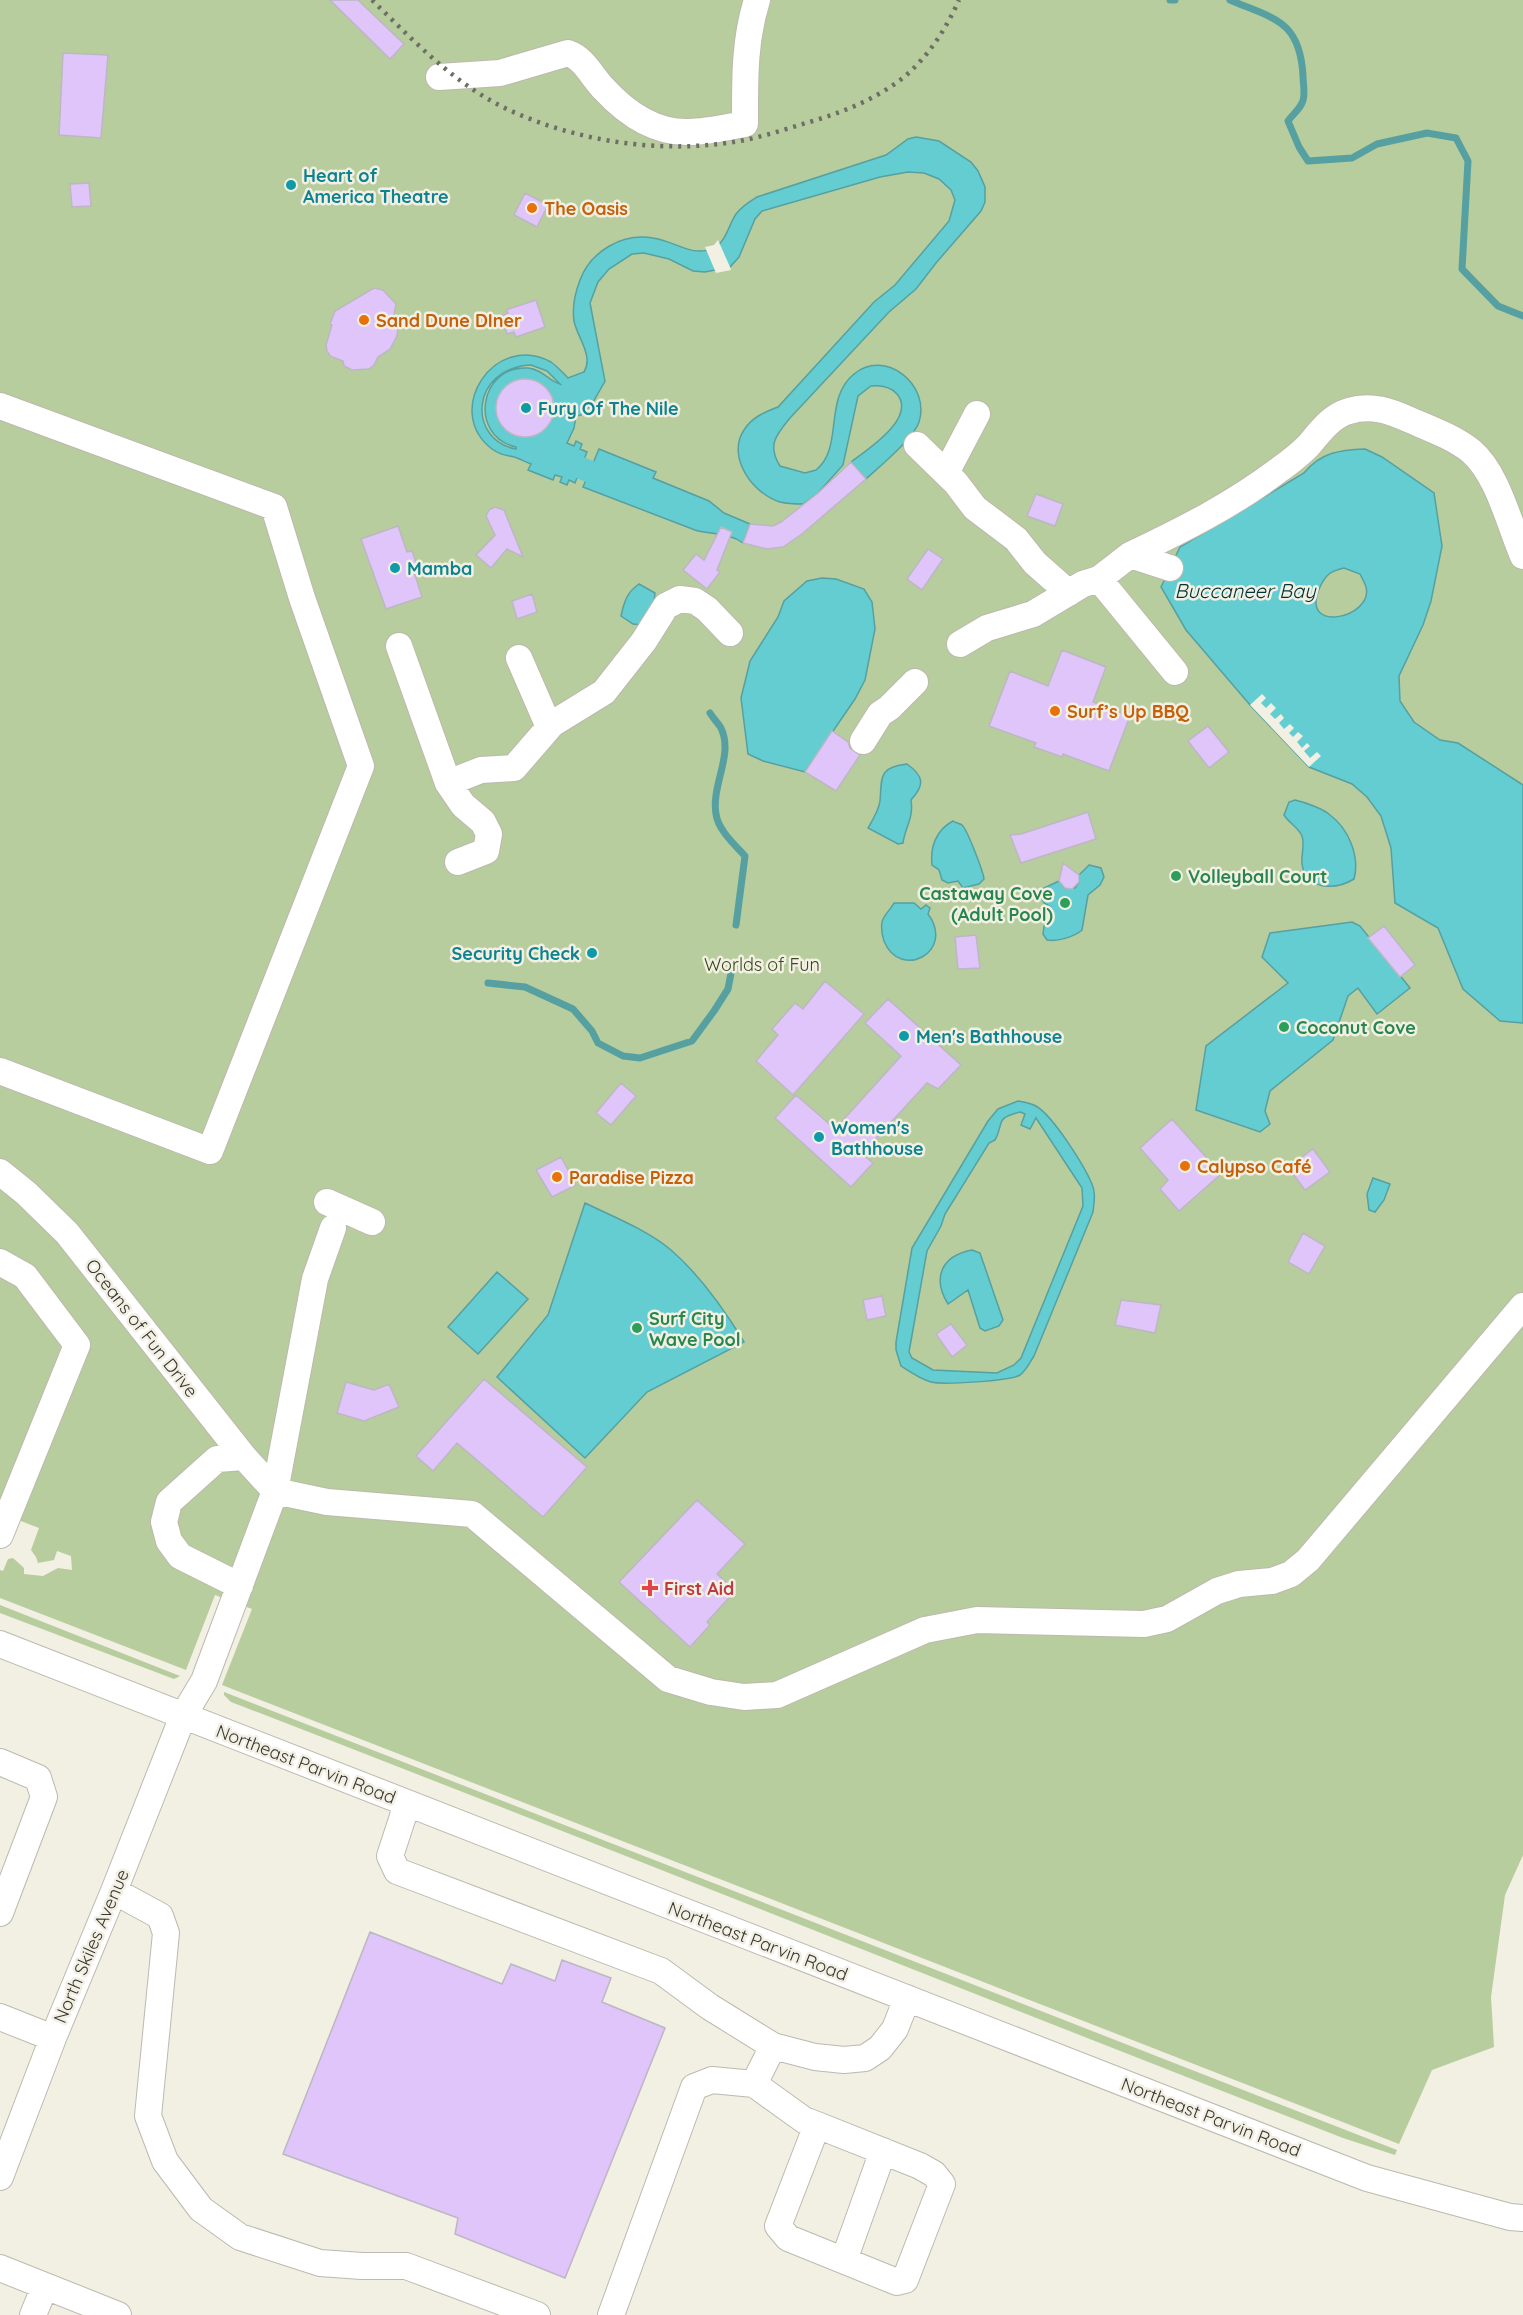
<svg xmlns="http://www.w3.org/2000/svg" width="1523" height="2315" viewBox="0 0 1523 2315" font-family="Quicksand,sans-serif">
<rect width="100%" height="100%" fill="#f2efe3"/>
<!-- green -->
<path fill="#b7cd9d" d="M 0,0 L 1523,0 L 1523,1855 L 1505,1895 L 1491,1997 L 1494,2047 L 1432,2070 L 1399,2144 L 222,1685 L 252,1609 L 215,1595 L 186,1670 L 0,1598 L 0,1570 L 3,1571 L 8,1559 L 13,1558 L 24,1568 L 24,1574 L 43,1576 L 58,1568 L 72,1570 L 71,1556 L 57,1551 L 54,1560 L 38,1563 L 36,1557 L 31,1550 L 39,1528 L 0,1513 Z
M 0,1605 L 180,1676 L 174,1679 L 0,1613 Z
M 224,1692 L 1397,2150 L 1395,2155 L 1343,2138 C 972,1994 602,1845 231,1702 L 224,1695 Z"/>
<!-- water -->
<path fill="#63cdd1" stroke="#56a0a1" stroke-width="1.5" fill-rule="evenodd" d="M 916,137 L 939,141 L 971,162 L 978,171 L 985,187 L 985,202 L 981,211 L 936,263 L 916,289 L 889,312 L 790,418 C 776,435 767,445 780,466 L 805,473 L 816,470 C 844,448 823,399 854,374 C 885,348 931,385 919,422 C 914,438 880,466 866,479 L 851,462 C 867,450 917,418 897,394 C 890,386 881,385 871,386 L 858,396 L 843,465 L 818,493 L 803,504 C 795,504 788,504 780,502 C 753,494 726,457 744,430 C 752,417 765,412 778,407 L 874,302 L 895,285 L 949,221 L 955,200 L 951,190 L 939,179 L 924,173 L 908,172 L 880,177 L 762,211 L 755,219 L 739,257 L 730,267 L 705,272 L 693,271 L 669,259 L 644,253 L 632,254 L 609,269 L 598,282 L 590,303 L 605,381 L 592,404 L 581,415 L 576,416 L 574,428 L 567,443 L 574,446 L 576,441 L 582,444 L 580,449 L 587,452 L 575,483 L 569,480 L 567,485 L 560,482 L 562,477 L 555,475 L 553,480 L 528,470 L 531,464 C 525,462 519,458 514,457 C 505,455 500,455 492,449 C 442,411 495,331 551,362 C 557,366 563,373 568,378 L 584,372 C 594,356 577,337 574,321 C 572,307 575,293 580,280 C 591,251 622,233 653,238 C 675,241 692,258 714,248 C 726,242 729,224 736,214 C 742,206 749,202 757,197 L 886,155 L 908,139 ZM 531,365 L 547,371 L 560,384 C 549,381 542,369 528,368 C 479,365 468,436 516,447 L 516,449 C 467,440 470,368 531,365 ZM 523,395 C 534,396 541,405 536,415 L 525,421 L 517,418 L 512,411 L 514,400 Z
M 599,449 L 656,472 L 653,478 L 709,501 L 724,513 L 750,524 L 743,543 C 728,532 711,535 695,530 L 583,487 Z
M 1365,449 L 1382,457 L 1434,493 L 1442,546 L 1431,601 L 1423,625 L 1399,676 L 1400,701 L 1414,722 L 1440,740 L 1458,743 L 1523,785 L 1523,1023 L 1500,1021 L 1463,989 L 1438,928 L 1395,903 L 1391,848 L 1381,816 L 1367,797 L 1352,784 L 1309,767 L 1250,705 L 1186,630 L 1161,587 L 1180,547 L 1304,473 C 1321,452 1340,450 1365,449 ZM 1344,568 L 1360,574 C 1362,578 1365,583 1366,587 C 1374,618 1298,635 1320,587 C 1326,574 1331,571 1344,568 Z
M 822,578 L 836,579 L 864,589 L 872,602 L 875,629 L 865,680 L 855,699 L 805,772 L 763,761 L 748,754 L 741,698 L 750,661 L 778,617 L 784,601 L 807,581 Z
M 639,584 L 655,593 L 654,601 L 642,625 L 633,624 L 621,616 C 624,602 627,592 639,584 Z
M 907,764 C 924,776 925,785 911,800 C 914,817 905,828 903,843 L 898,844 L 868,828 C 872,821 879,810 880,801 C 882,778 878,767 907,764 Z
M 1295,800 C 1304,802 1324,809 1330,815 C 1349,829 1360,857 1354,879 C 1336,890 1306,891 1302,864 C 1301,854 1305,845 1302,836 C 1299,828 1289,823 1284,815 L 1289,802 Z
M 953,821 C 954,822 961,824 962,825 C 967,829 983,871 984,879 L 979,884 L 963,888 L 958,881 L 948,883 L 942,880 L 939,870 L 932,865 C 930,847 936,830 953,821 Z
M 1089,865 L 1101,868 L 1104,877 L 1100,885 L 1088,895 L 1082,930 C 1074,937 1057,942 1047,940 L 1043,934 L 1044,926 L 1053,913 L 1051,907 L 1044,903 L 1040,896 L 1042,889 L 1059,881 L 1065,888 L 1075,888 L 1079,882 L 1079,875 Z
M 894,903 L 914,903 L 921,909 L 926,905 L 930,908 L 928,914 C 956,952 900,981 884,941 C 882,935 881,928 882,922 C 883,916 891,909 894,903 Z
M 1352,922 L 1360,926 L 1410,988 L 1377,1014 L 1358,988 L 1348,996 L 1333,1040 L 1270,1091 L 1265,1111 L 1270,1124 L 1260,1132 L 1196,1110 L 1206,1046 L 1288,983 L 1262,957 L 1270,933 Z
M 1018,1101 C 1024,1102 1031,1103 1036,1106 C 1053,1116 1084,1165 1092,1184 C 1096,1193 1094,1202 1093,1212 L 1034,1356 C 1030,1362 1026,1371 1020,1375 C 1010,1381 943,1385 931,1382 C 920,1379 910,1372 901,1366 L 896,1350 L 896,1342 L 912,1248 L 988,1121 L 998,1109 ZM 1020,1112 L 1025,1114 L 1021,1125 L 1030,1129 L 1036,1118 L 1082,1188 L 1083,1206 L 1021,1358 L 1014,1365 L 997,1373 L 933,1370 L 912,1358 L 909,1352 L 927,1251 L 941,1226 L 945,1214 L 989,1143 L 995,1140 C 1005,1123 993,1119 1020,1112 Z
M 1373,1178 L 1390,1184 L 1384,1200 L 1375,1212 L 1369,1210 L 1367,1194 Z
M 585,1203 C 614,1217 647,1230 671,1250 C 701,1276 724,1309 744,1342 L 647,1392 L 585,1458 L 497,1377 L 548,1315 Z
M 972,1250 L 980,1253 L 1003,1320 L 999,1326 L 985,1331 L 980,1328 L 968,1290 L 948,1304 C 932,1278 941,1256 972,1250 Z
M 497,1272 L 528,1299 L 478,1354 L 448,1327 Z"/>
<!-- pier -->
<path fill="#f2efe3" d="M 718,240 L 730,267 L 731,270 L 716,273 L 705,247 L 714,245 Z
M 1262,694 L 1266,698 L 1261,703 L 1266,708 L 1271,703 L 1276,708 L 1270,714 L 1275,719 L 1281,714 L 1284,718 L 1279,723 L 1284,729 L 1290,724 L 1294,728 L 1289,733 L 1293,737 L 1298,732 L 1303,736 L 1297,742 L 1302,748 L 1307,743 L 1310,746 L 1304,751 L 1310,758 L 1317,752 L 1321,756 L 1309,767 L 1250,705 Z"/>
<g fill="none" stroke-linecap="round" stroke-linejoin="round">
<!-- stream -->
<path stroke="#56a0a1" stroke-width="7" d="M 1170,0 L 1175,0
M 1230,0 C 1274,19 1300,20 1303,76 C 1303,84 1306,96 1302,103 C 1299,110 1292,115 1288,121 L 1299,147 L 1308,161 L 1352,158 L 1377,144 L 1427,133 L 1456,138 L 1468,161 L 1462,269 L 1498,306 L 1523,316
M 710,713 C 713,718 718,723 721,728 C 734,755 711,785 716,814 C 718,830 735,845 745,856 L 736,925
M 488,983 L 525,987 L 573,1009 L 592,1031 L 598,1043 L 623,1056 L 640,1058 L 692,1041 L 714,1011 L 728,989 L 732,968"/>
<!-- canal -->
<path stroke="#63cdd1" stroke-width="22" d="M 554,457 L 618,483"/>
</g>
<!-- building -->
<path fill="#dfc5fa" stroke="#bcb7c2" stroke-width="1.5" d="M 330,0 L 358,0 L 404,44 L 390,59 Z
M 63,53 L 108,55 L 101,138 L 59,135 Z
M 89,183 L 91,206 L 72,207 L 70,184 Z
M 525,193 L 548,205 L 537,227 L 514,215 Z
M 374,288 L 383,290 L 396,304 L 394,315 L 398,327 L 397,336 L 390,349 L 378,357 L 374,365 L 369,369 L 352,370 L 344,366 L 343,361 L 330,356 L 327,351 L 326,345 L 332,325 L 330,324 L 335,311 Z
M 536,300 L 545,327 L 516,337 L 514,332 L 507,334 L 501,316 L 508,313 L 506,310 Z
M496 408a29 29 0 1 1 58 0a29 29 0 1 1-58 0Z
M 851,462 L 866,479 L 802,534 L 783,547 L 767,549 L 743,543 L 750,524 L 773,526 L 781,522 L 818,493 Z
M 1036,494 L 1063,504 L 1055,526 L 1027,516 Z
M 495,507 L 504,510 L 523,557 L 507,549 L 491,568 L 476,555 L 495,535 L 486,516 L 489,510 Z
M 398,526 L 407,552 L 412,551 L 419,571 L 414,572 L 422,597 L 386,609 L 361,539 Z
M 721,527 L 732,532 L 717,570 L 720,572 L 707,589 L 683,570 L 696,554 L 704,560 Z
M 928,549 L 943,559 L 922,590 L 907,579 Z
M 532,594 L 537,612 L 517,619 L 512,601 Z
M 1062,650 L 1106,667 L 1093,702 L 1130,716 L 1109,771 L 1063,754 L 1062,757 L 1034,747 L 1036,743 L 989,726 L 1010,671 L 1048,686 Z
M 1208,726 L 1229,752 L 1209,768 L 1188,741 Z
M 832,731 L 848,742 L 850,748 L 860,755 L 836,791 L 805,772 Z
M 1088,812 L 1096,839 L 1021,863 L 1010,835 L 1021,834 Z
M 1063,863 L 1079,875 L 1079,882 L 1072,889 L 1065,888 L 1059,881 Z
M 1384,926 L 1415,965 L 1400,977 L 1368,938 Z
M 976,935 L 980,968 L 958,969 L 955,937 Z
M 825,981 L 864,1014 L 793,1095 L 756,1061 L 778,1035 L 772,1029 L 795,1003 L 803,1009 Z
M 888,999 L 961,1065 L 938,1089 L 927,1083 L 862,1154 L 873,1163 L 851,1187 L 775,1118 L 796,1095 L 835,1129 L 901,1056 L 865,1023 Z
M 621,1083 L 636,1096 L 611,1125 L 596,1113 Z
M 1172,1119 L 1221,1174 L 1179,1211 L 1160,1189 L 1168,1180 L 1140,1148 Z
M 1313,1149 L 1330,1172 L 1305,1190 L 1288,1167 Z
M 561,1157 L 576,1185 L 552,1197 L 536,1170 Z
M 1303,1233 L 1325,1246 L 1309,1274 L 1288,1262 Z
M 882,1296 L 886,1316 L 867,1320 L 863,1300 Z
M 1121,1300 L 1161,1305 L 1155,1333 L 1115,1325 Z
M 951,1324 L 967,1345 L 952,1357 L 936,1334 Z
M 484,1379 L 587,1467 L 543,1517 L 457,1443 L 433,1471 L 416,1456 Z
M 346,1382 L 374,1390 L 389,1384 L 399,1407 L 364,1421 L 337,1413 Z
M 697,1500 L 745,1544 L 717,1574 L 735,1591 L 707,1622 L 710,1625 L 690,1647 L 619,1582 Z
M 370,1932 L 502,1984 L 511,1964 L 555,1981 L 562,1960 L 611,1978 L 602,2002 L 665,2028 L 565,2278 L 455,2234 L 458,2218 L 283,2154 Z"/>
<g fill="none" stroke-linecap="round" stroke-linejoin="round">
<!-- minor casing -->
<g stroke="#bcb9ae" stroke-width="28">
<path id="minor" d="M 439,77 L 500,73 L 568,53 C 585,59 592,77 604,89 C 626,113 655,133 689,132 C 707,132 727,127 745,124 C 745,81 744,41 757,0
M 0,406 L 274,507 L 302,598 L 361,766 L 210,1151 L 0,1071
M 917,445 L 956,483 L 975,508 L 1016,539 L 1035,563 L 1069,593
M 946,473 L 977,414
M 1130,555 C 1183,530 1234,504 1280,469 C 1290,462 1300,454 1308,446 C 1320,432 1331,416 1349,411 C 1371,404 1390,411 1410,420 C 1431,429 1453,437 1471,451 C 1498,474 1509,524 1523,556
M 1099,579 L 1175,672
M 960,644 L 987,628 L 1033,614 L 1083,584 L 1099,579 L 1130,555 L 1170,568
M 399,646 L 448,783 L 463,805 L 483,822 L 489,834 L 486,851 L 458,862
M 519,658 L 549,727
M 863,741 L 880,714 L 889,708 L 915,682
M 448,783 L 481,770 L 514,768 L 552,724 L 604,692 L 644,641 L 666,606 L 680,599 L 695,601 L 707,609 L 730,633
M 0,1172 L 26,1193 L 67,1233 L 244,1457 L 275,1491
M 327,1202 L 372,1222
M 0,1262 L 25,1276 L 77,1345 L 0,1535
M 275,1491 L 327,1502 L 472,1514 L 668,1679 L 711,1692 L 744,1697 L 777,1695 L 925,1630 L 977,1620 L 1144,1624 L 1167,1619 L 1217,1591 L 1239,1584 L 1272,1581 L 1291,1574 L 1308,1560 L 1523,1306
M 240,1586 L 180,1556 L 169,1541 L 164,1522 L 169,1502 L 217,1459 L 244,1457
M 0,1644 L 1367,2178 L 1510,2217 L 1523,2218
M 0,1762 L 38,1778 L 44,1797 L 0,1913
M 407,1804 L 390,1856 L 397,1871 L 661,1971 L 710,2007 L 773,2046 L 815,2057 L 844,2060 L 865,2058 L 880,2048 L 895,2029 L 907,1998
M 114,1891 L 160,1916 L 166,1933 L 148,2116 L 165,2161 L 201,2209 L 240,2237 L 320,2263 L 362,2266 L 406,2266 L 537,2315
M 0,2017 L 53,2038
M 754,2084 L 804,2120 L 817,2125 L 920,2166 L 934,2174 L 942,2184 L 905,2280 L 897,2282 L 788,2238 L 778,2226 L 817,2125
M 0,2177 L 53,2038 L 114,1891 L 183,1716 L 204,1681 L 275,1491 L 315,1279 L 333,1228
M 844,2260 L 883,2151
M 0,2268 L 118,2315
M 33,2315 L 45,2286
M 611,2315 L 694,2087 L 712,2080 L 754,2084 L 773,2046"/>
</g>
<!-- minor -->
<use href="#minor" stroke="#fff" stroke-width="26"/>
<!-- rail -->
<path stroke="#6e6d66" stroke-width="4.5" stroke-dasharray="3 6" stroke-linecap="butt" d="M 372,0 C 414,41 455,85 509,110 C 581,143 667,155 745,140 C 765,136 786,129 806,123 C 841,113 875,100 904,77 C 928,57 946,29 959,0"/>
</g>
<!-- markers -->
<g fill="#0f9aa8" stroke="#f2efe3" stroke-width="2">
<circle cx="291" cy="185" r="6"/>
<circle cx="526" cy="408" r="6"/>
<circle cx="395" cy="568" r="6"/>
<circle cx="592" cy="953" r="6"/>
<circle cx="904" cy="1036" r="6"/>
<circle cx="819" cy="1137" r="6"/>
</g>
<g fill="#e8710a" stroke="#f2efe3" stroke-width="2">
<circle cx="532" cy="208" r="6"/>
<circle cx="364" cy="320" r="6"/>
<circle cx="1055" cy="711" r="6"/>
<circle cx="1185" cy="1166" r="6"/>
<circle cx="557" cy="1177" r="6"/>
</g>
<g fill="#2e9e5b" stroke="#f2efe3" stroke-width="2">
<circle cx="1176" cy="876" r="6"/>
<circle cx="1065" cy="903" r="6"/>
<circle cx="1284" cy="1027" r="6"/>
<circle cx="637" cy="1328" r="6"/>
</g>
<path fill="#e0444e" stroke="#f2efe3" stroke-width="2" d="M647 1579h6v6h6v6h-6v6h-6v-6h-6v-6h6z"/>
<g text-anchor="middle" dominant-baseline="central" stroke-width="5" stroke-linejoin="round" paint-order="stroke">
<!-- culture labels -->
<g font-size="18" font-weight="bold" fill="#0d838f" stroke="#f2efe3" text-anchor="start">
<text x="303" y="175">Heart of<tspan x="303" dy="21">America Theatre</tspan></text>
<text x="538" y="408">Fury Of The Nile</text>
<text x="407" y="568">Mamba</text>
<text x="580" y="953" text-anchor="end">Security Check</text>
<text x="916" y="1036">Men's Bathhouse</text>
<text x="831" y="1127">Women's<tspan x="831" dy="21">Bathhouse</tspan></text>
</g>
<!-- food labels -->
<g font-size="18" font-weight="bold" fill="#c56008" stroke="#f2efe3" text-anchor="start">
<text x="544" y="208">The Oasis</text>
<text x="376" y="320">Sand Dune DIner</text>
<text x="1067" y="711">Surf’s Up BBQ</text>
<text x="1197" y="1166">Calypso Café</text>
<text x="569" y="1177">Paradise Pizza</text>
</g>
<!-- leisure labels -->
<g font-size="18" font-weight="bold" fill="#27864d" stroke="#f2efe3" text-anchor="start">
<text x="1188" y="876">Volleyball Court</text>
<text x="1053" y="893" text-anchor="end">Castaway Cove<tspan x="1053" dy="21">(Adult Pool)</tspan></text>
<text x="1296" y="1027">Coconut Cove</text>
<text x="649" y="1318">Surf City<tspan x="649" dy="21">Wave Pool</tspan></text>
</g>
<!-- park labels -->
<g font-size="18" fill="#364a19" stroke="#f2efe3">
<text x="762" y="964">Worlds of Fun</text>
</g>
<!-- street labels -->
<g font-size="18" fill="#373632" stroke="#f2efe3">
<text transform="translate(142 1328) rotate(52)">Oceans of Fun Drive</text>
<text transform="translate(306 1764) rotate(21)">Northeast Parvin Road</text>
<text transform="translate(758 1941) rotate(21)">Northeast Parvin Road</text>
<text transform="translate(91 1946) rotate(-67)">North Skiles Avenue</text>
<text transform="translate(1211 2117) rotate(21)">Northeast Parvin Road</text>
</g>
<!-- health labels -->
<g font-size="18" font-weight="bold" fill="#be3a42" stroke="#f2efe3" text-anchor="start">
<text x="664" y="1588">First Aid</text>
</g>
<!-- water labels -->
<g font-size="20" font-style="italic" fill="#003335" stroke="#f2efe3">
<text x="1245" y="590">Buccaneer Bay</text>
</g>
</g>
</svg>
